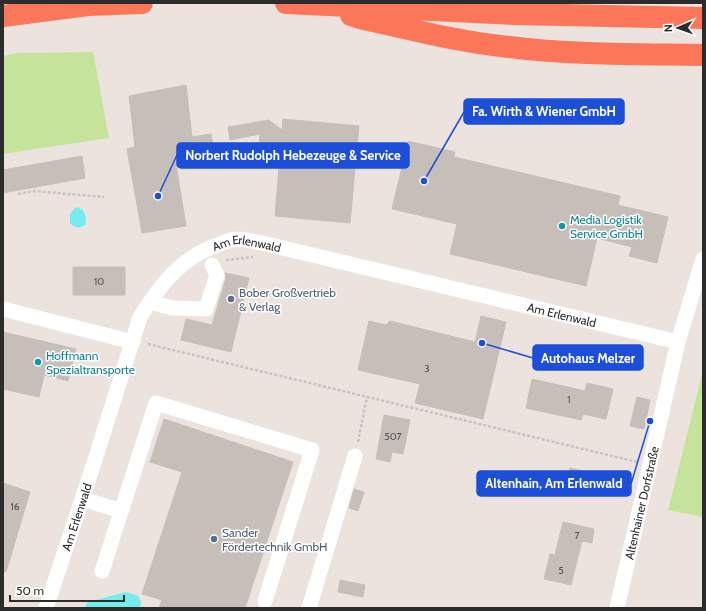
<svg xmlns="http://www.w3.org/2000/svg" width="706" height="611" viewBox="0 0 706 611" font-family="Cabin,sans-serif">
<rect width="100%" height="100%" fill="#ede3de"/>
<!-- green -->
<path fill="#c6e39b" d="M 93,52 L 109,138 L 3,154 L 3,56 L 17,53 Z
M 703,370 L 703,517 L 668,510 Z"/>
<!-- water -->
<path fill="#73edee" d="M 78,207 L 83,210 L 86,218 L 85,225 C 79,229 75,228 70,223 L 70,214 L 75,208 Z
M 126,592 L 138,596 L 141,602 L 140,608 L 84,608 L 88,602 Z"/>
<!-- building -->
<path fill="#c6beb9" stroke="#c9beb8" d="M 186,85 L 192,137 L 211,134 L 215,158 L 176,165 L 186,226 L 142,233 L 127,149 L 135,147 L 129,96 Z
M 283,119 L 359,126 L 350,223 L 275,216 L 279,166 L 257,166 L 260,134 L 230,140 L 228,127 L 269,120 L 282,130 Z
M 408,141 L 455,152 L 454,157 L 620,196 L 618,205 L 668,217 L 657,263 L 629,256 L 632,247 L 597,238 L 586,286 L 450,254 L 457,224 L 392,209 Z
M 82,156 L 85,178 L 3,193 L 3,170 Z
M 73,267 L 125,267 L 125,295 L 73,295 Z
M 225,273 L 249,278 L 231,352 L 181,340 L 186,319 L 212,325 L 226,278 Z
M 481,316 L 506,322 L 483,419 L 415,403 L 420,384 L 358,370 L 369,321 L 386,325 L 390,321 L 475,342 Z
M 3,332 L 76,349 L 68,381 L 44,375 L 39,397 L 3,389 Z
M 532,379 L 585,391 L 587,383 L 613,389 L 606,419 L 583,414 L 581,420 L 526,408 Z
M 637,397 L 650,400 L 644,429 L 630,426 Z
M 384,415 L 410,420 L 403,454 L 392,452 L 390,462 L 376,459 Z
M 164,419 L 293,462 L 245,608 L 159,608 L 162,600 L 142,594 L 182,472 L 150,462 Z
M 570,468 L 594,473 L 590,494 L 565,489 Z
M 3,483 L 30,492 L 6,572 L 3,571 Z
M 354,489 L 364,492 L 358,511 L 349,508 Z
M 563,522 L 594,529 L 592,543 L 582,541 L 571,585 L 544,579 L 550,554 L 555,555 Z
M 340,580 L 365,585 L 363,597 L 338,592 Z"/>
<g fill="none" stroke-linecap="round" stroke-linejoin="round">
<!-- path -->
<path stroke="#c4c4c4" stroke-width="2.5" stroke-dasharray="3 2" stroke-linecap="butt" d="M 18,194 L 34,191 L 104,197
M 226,260 L 253,257
M 148,344 L 637,462
M 358,442 L 367,397"/>
<!-- minor -->
<g stroke="#fff" stroke-width="15">
<path d="M 150,302 L 172,308 L 206,309 L 217,275 L 212,265"/>
<path d="M 3,309 L 133,342"/>
<path d="M 83,499 L 121,511"/>
<path d="M 102,571 L 156,403 L 312,450 L 265,601"/>
<path id="s1" d="M 46,608 L 94,463 L 140,317 C 161,284 181,257 220,244 C 225,242 232,239 237,239 C 245,239 254,242 262,243 L 678,342"/>
<path d="M 309,608 L 355,456"/>
<path id="s2" d="M 617,608 L 678,342 L 703,259"/>
</g>
<!-- highway -->
<path stroke="#fc765a" stroke-width="22" d="M 286,3 L 515,14 L 703,18
M 351,15 L 360,18 C 409,29 459,42 509,47 C 573,55 638,54 703,55
M 3,16 L 88,5 L 142,3"/>
</g>
<!-- markers -->
<g fill="#0f9aa8" stroke="#fff" stroke-width="1.5">
<circle cx="562" cy="226" r="4"/>
<circle cx="38" cy="362" r="4"/>
</g>
<g fill="#5c6f8a" stroke="#fff" stroke-width="1.5">
<circle cx="231" cy="299" r="4"/>
<circle cx="214" cy="539" r="4"/>
</g>
<g text-anchor="middle" dominant-baseline="central" stroke-width="3" stroke-linejoin="round" paint-order="stroke">
<!-- number labels -->
<g font-size="10" fill="#52504f">
<text x="99" y="281">10</text>
<text x="427" y="368">3</text>
<text x="569" y="399">1</text>
<text x="393" y="436">507</text>
<text x="15" y="506">16</text>
<text x="577" y="535">7</text>
<text x="561" y="570">5</text>
</g>
<!-- culture labels -->
<g font-size="12" fill="#0d838f" stroke="#fff" text-anchor="start">
<text x="570" y="219">Media Logistik<tspan x="570" dy="14">Service GmbH</tspan></text>
<text x="46" y="355">Hoffmann<tspan x="46" dy="14">Spezialtransporte</tspan></text>
</g>
<!-- street labels -->
<g font-size="12" fill="#2c2c2c" stroke="#fff">
<text stroke="none"><textPath href="#s1" startOffset="444">Am Erlenwald</textPath></text>
<text stroke="none"><textPath href="#s1" startOffset="768">Am Erlenwald</textPath></text>
<text stroke="none"><textPath href="#s2" startOffset="108">Altenhainer Dorfstraße</textPath></text>
<text stroke="none"><textPath href="#s1" startOffset="96">Am Erlenwald</textPath></text>
</g>
<!-- service labels -->
<g font-size="12" fill="#4e5e75" stroke="#fff" text-anchor="start">
<text x="239" y="292">Bober Großvertrieb<tspan x="239" dy="14">&amp; Verlag</tspan></text>
<text x="222" y="532">Sander<tspan x="222" dy="14">Fördertechnik GmbH</tspan></text>
</g>
</g>
<!-- callouts -->
<path fill="none" stroke="#1d4ed8" stroke-width="1.5" d="M424 181L464 112M158 196L177 155M482 343L533 358M650 421L631 484"/>
<g fill="#1d4ed8" stroke="#fff" stroke-width="1.5">
<circle cx="424" cy="181" r="4"/>
<circle cx="158" cy="196" r="4"/>
<circle cx="482" cy="343" r="4"/>
<circle cx="650" cy="421" r="4"/>
</g>
<g fill="#1d4ed8" stroke="#1d4ed8" stroke-width="1.5">
<rect x="464" y="99" width="160" height="25" rx="4"/>
<rect x="177" y="143" width="232" height="25" rx="4"/>
<rect x="533" y="345" width="110" height="25" rx="4"/>
<rect x="477" y="471" width="154" height="25" rx="4"/>
</g>
<g font-size="13" text-anchor="middle" font-weight="bold" fill="#fff">
<text x="544" y="116">Fa. Wirth &amp; Wiener GmbH</text>
<text x="293" y="160">Norbert Rudolph Hebezeuge &amp; Service</text>
<text x="588" y="363">Autohaus Melzer</text>
<text x="554" y="488">Altenhain, Am Erlenwald</text>
</g>
<!-- border -->
<rect width="706" height="611" fill="none" stroke="#2c2c2c" stroke-width="8"/>
<!-- north arrow -->
<g transform="translate(678 28) rotate(268)" stroke="#ffffff" stroke-width="3" paint-order="stroke">
<path d="M0-3L7 15L0 10L-7 15Z" fill="#2c2c2c"/>
<text y="-6" font-size="11" font-weight="bold" text-anchor="middle" fill="#2c2c2c">N</text>
</g>
<!-- scale -->
<path d="M10 595v6h114v-6" fill="none" stroke="#2c2c2c" stroke-width="2"/>
<text x="16" y="595" font-size="12" fill="#2c2c2c" stroke="#ffffff" stroke-width="3" paint-order="stroke">50 m</text>
</svg>
